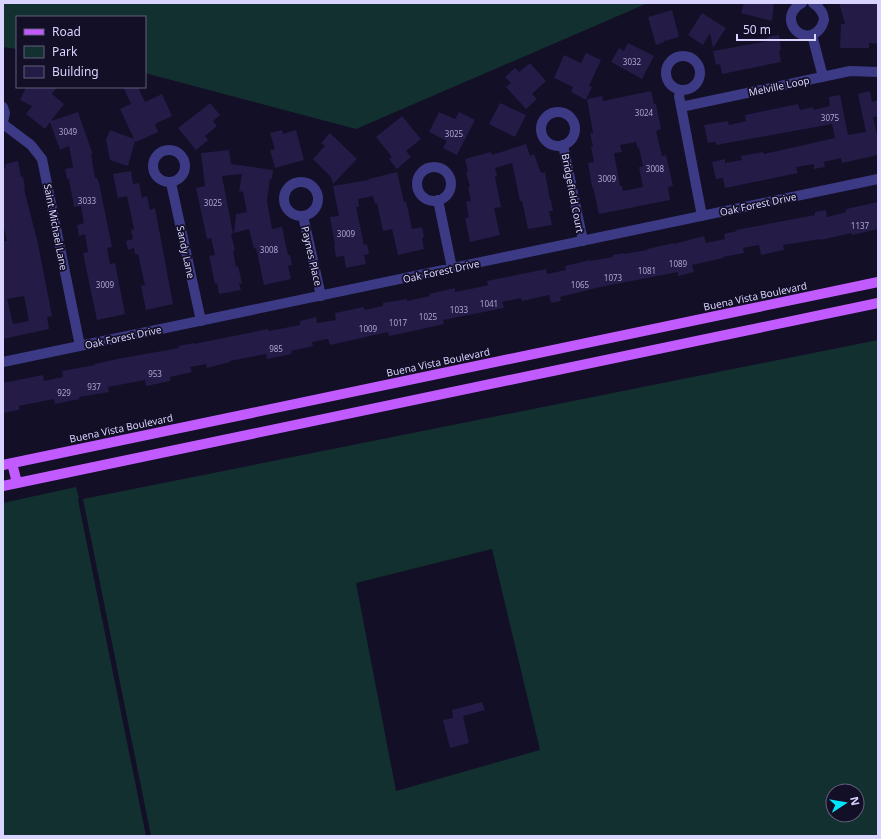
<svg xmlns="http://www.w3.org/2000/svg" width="881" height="839" viewBox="0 0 881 839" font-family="'Noto Sans',sans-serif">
<rect width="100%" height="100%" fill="#130f26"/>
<!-- green -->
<path fill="#12302f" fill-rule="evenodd" d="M 3,3 L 648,3 L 356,129 L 145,73 L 145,17 L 17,17 L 17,49 L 3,47 Z
M 878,340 L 878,836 L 151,836 L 83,499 ZM 492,549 L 540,750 L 396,791 L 356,583 ZM 833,791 L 857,791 L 857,815 L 833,815 Z
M 76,487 L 79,498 L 78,500 L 146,836 L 3,836 L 3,503 Z"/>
<!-- building -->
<path fill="#241b47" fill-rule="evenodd" d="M 744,3 L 774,3 L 772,21 L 741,13 Z
M 839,3 L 869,3 L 878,4 L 878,44 L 869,43 L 869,48 L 840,48 L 841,24 L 845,24 Z
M 672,10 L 679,37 L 664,41 L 664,42 L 656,45 L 648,17 Z
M 702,13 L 726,28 L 713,48 L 710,33 L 703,45 L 688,35 Z
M 779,35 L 781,50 L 779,50 L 781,62 L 722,74 L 720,64 L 716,65 L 713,51 L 768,41 L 767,37 Z
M 628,43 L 654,56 L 642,79 L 611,62 L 619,48 L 624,51 Z
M 586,53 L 601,60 L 589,86 L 592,87 L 586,100 L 571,92 L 573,87 L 554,78 L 564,55 L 581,63 Z
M 530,63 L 546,81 L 532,94 L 537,99 L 526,109 L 506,87 L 511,83 L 505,77 L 515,68 L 519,72 Z
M 26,87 L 57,87 L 52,94 L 64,104 L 51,121 L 78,112 L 93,155 L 91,154 L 95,178 L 97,178 L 99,183 L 112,247 L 107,248 L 110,264 L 115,263 L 125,314 L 97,320 L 83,253 L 88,252 L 85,234 L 79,236 L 77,225 L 84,223 L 81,206 L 74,207 L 69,179 L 67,179 L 65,169 L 73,167 L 69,146 L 60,150 L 50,122 L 45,129 L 26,114 L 32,106 L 20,100 Z
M 123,87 L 138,87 L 145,102 L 162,94 L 172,116 L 155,124 L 158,132 L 136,142 L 135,141 L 128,166 L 110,160 L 106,140 L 110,130 L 134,139 L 120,109 L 131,104 Z
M 651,91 L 654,104 L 656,104 L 661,129 L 656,131 L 662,156 L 666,155 L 673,186 L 668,187 L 670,200 L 599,214 L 593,187 L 592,187 L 588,163 L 594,162 L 591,147 L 593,146 L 590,133 L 593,133 L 587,99 L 602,96 L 603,101 ZM 636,142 L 638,149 L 639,148 L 643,166 L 639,167 L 643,187 L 623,191 L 622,186 L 620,186 L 614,153 L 622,152 L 620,145 Z
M 870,91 L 872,102 L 878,100 L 878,116 L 873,117 L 878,139 L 878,155 L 842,163 L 841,158 L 824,162 L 825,167 L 814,169 L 814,164 L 796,167 L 798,173 L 725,188 L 723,178 L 716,179 L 712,162 L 725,159 L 725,163 L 742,160 L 741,156 L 763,152 L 764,154 L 835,138 L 832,124 L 716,145 L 716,142 L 708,143 L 704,125 L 728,121 L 729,125 L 746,121 L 745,115 L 798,104 L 800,110 L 813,107 L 813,110 L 830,106 L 829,97 L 840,95 L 848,135 L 866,132 L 858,94 Z
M 210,103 L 220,115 L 213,121 L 217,126 L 205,136 L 208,140 L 196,150 L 178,128 Z
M 500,103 L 526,115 L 515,137 L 489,124 Z
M 439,112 L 455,119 L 459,112 L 475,120 L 457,155 L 443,148 L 447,141 L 429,132 Z
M 402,116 L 421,139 L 406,151 L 411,157 L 397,169 L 389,159 L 392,157 L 376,137 Z
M 282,130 L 283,134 L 296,130 L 304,160 L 275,168 L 270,150 L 275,149 L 270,133 Z
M 330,133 L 357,159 L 333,184 L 331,177 L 313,159 L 325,146 L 321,143 Z
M 526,144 L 530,156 L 534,154 L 541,173 L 545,172 L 550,200 L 551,200 L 553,211 L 549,211 L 552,225 L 528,229 L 522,201 L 520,201 L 512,163 L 495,168 L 497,176 L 495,177 L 501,207 L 494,208 L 500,235 L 470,242 L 465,218 L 469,217 L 466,202 L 471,201 L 468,187 L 470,187 L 466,172 L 468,171 L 465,159 L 491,152 L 492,155 Z
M 229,150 L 231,164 L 273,170 L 272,179 L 270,179 L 267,201 L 272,229 L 282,227 L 288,255 L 290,255 L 292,265 L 288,266 L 291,279 L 264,285 L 256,248 L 254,249 L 249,229 L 234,233 L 236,214 L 247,212 L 243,192 L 239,191 L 242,174 L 222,176 L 233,233 L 231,234 L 235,250 L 233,251 L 236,267 L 238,266 L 242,283 L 239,284 L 241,290 L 219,294 L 217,283 L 215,284 L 209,256 L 215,255 L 211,238 L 207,239 L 196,188 L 205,186 L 201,153 Z
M 18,161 L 21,177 L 23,176 L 25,189 L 24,189 L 38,244 L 52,316 L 47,317 L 49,329 L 3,339 L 3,241 L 7,241 L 3,224 L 3,168 L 6,167 L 5,164 ZM 24,296 L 29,321 L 13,324 L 7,299 Z
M 131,171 L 133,184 L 139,183 L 142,198 L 147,196 L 150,210 L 155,208 L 173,304 L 146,310 L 141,286 L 145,285 L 138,254 L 135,254 L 134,248 L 128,250 L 126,241 L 133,239 L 131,230 L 134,229 L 127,196 L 118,198 L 113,174 Z
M 397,172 L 404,202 L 406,201 L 412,229 L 422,227 L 424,237 L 422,238 L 424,249 L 398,255 L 392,229 L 383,231 L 377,203 L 375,204 L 373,196 L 358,199 L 359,207 L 356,207 L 364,245 L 367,244 L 369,254 L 364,255 L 366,264 L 346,268 L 344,256 L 336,257 L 334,245 L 335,245 L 330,217 L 339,216 L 333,186 L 369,180 L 369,179 Z
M 878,202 L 878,229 L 852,235 L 851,233 L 821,240 L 821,239 L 783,245 L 784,250 L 761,255 L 759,245 L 743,248 L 744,253 L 723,257 L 723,258 L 692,265 L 694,272 L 678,276 L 678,272 L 600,287 L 560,297 L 561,301 L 551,303 L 549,295 L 522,301 L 521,298 L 502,302 L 504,308 L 443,320 L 444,324 L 408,332 L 389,336 L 388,332 L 330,345 L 328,339 L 312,342 L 313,346 L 291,351 L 292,354 L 267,359 L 266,354 L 230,361 L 230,362 L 207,368 L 206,364 L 190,367 L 192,372 L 170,377 L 170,381 L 146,386 L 145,380 L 108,387 L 109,392 L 79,397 L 79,399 L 55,404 L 54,399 L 19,406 L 19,410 L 3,413 L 3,383 L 43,375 L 44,381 L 63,377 L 62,371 L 95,365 L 95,364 L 117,359 L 179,348 L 178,346 L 194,343 L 194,344 L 268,329 L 269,331 L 300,325 L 300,321 L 316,317 L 317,323 L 336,320 L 335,313 L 364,307 L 364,310 L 383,306 L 383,303 L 407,299 L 407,301 L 430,296 L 429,294 L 455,288 L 455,292 L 475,288 L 488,285 L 487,281 L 546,269 L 547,274 L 566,270 L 565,266 L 590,260 L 590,261 L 613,257 L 613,255 L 624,253 L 624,254 L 647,250 L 647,249 L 674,243 L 674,244 L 704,236 L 706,243 L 725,239 L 724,234 L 737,231 L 736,230 L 815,215 L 815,212 L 826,210 L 827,217 L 846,212 L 846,209 Z
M 482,702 L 485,710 L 463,716 L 469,743 L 450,748 L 443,720 L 453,718 L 452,710 Z"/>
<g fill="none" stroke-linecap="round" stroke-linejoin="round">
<!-- minor -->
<path stroke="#3d3a85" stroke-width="10" d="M 802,3 C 777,16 800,47 818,31 C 821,28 823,24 824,20 C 824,12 819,7 813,3
M 812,35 L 823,77
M666 73a17 17 0 1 1 34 0a17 17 0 1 1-34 0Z
M 681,90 L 679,96 L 702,216
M 3,107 L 5,113 L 3,122
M 681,107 L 850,71 L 878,72
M541 129a17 17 0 1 1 34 0a17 17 0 1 1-34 0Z
M 3,124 L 31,145 L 42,159 L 80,346
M 563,145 L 583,241
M153 166a16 16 0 1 1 32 0a16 16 0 1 1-32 0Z
M417 184a17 17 0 1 1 34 0a17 17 0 1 1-34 0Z
M284 199a17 17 0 1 1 34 0a17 17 0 1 1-34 0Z
M 171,183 L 201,321
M 438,200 L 452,268
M 303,216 L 321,296
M 3,362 L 878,179"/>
<!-- major -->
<path stroke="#c25bff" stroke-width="10" d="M 12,463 L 17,483
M 3,465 L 878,282
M 3,486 L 878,303"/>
</g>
<g text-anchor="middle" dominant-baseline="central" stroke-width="3.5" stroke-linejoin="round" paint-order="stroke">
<!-- number labels -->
<g font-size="8" fill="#aca6d1">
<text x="632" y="61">3032</text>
<text x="644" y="112">3024</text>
<text x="830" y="117">3075</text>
<text x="68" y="131">3049</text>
<text x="454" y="133">3025</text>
<text x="655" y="168">3008</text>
<text x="607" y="178">3009</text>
<text x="87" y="200">3033</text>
<text x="213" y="202">3025</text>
<text x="860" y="225">1137</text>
<text x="346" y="233">3009</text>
<text x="269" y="249">3008</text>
<text x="678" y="263">1089</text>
<text x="647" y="270">1081</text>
<text x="613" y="277">1073</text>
<text x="105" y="284">3009</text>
<text x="580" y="284">1065</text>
<text x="489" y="303">1041</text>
<text x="459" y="309">1033</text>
<text x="428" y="316">1025</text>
<text x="398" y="322">1017</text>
<text x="368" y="328">1009</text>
<text x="276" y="348">985</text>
<text x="155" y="373">953</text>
<text x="94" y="386">937</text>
<text x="64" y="392">929</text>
</g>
<!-- street labels -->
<g font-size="10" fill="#d9d4ff" stroke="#130f26">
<text transform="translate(779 86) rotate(-12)">Melville Loop</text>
<text transform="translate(573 193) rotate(79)">Bridgefield Court</text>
<text transform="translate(758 204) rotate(-12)">Oak Forest Drive</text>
<text transform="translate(56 227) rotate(79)">Saint Michael Lane</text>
<text transform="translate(186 252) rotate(78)">Sandy Lane</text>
<text transform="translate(312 256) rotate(77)">Paynes Place</text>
<text transform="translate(441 271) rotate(-12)">Oak Forest Drive</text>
<text transform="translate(755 296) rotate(-12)">Buena Vista Boulevard</text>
<text transform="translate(123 337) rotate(-12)">Oak Forest Drive</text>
<text transform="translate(438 362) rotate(-12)">Buena Vista Boulevard</text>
<text transform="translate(121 428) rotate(-12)">Buena Vista Boulevard</text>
</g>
</g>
<!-- border -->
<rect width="881" height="839" fill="none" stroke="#d9d4ff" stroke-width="8"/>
<!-- legend -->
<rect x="16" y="16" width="130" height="72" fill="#130f26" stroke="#625e7d"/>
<rect x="24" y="29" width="20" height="6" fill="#c25bff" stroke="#625e7d"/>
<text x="52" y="36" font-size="12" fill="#d9d4ff">Road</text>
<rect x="24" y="46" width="20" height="12" fill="#12302f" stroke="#625e7d"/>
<text x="52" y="56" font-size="12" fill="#d9d4ff">Park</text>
<rect x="24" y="66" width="20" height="12" fill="#241b47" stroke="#625e7d"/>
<text x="52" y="76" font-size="12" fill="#d9d4ff">Building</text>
<!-- north arrow -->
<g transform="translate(845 803) rotate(78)"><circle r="19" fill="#130f26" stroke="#625e7d"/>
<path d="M0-3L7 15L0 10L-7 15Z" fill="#00e5ff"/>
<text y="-6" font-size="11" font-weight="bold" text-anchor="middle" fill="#d9d4ff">N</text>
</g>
<!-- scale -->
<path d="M737 34v6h78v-6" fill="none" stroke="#d9d4ff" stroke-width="2"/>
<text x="743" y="34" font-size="12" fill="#d9d4ff" stroke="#130f26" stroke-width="3" paint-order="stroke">50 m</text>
</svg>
